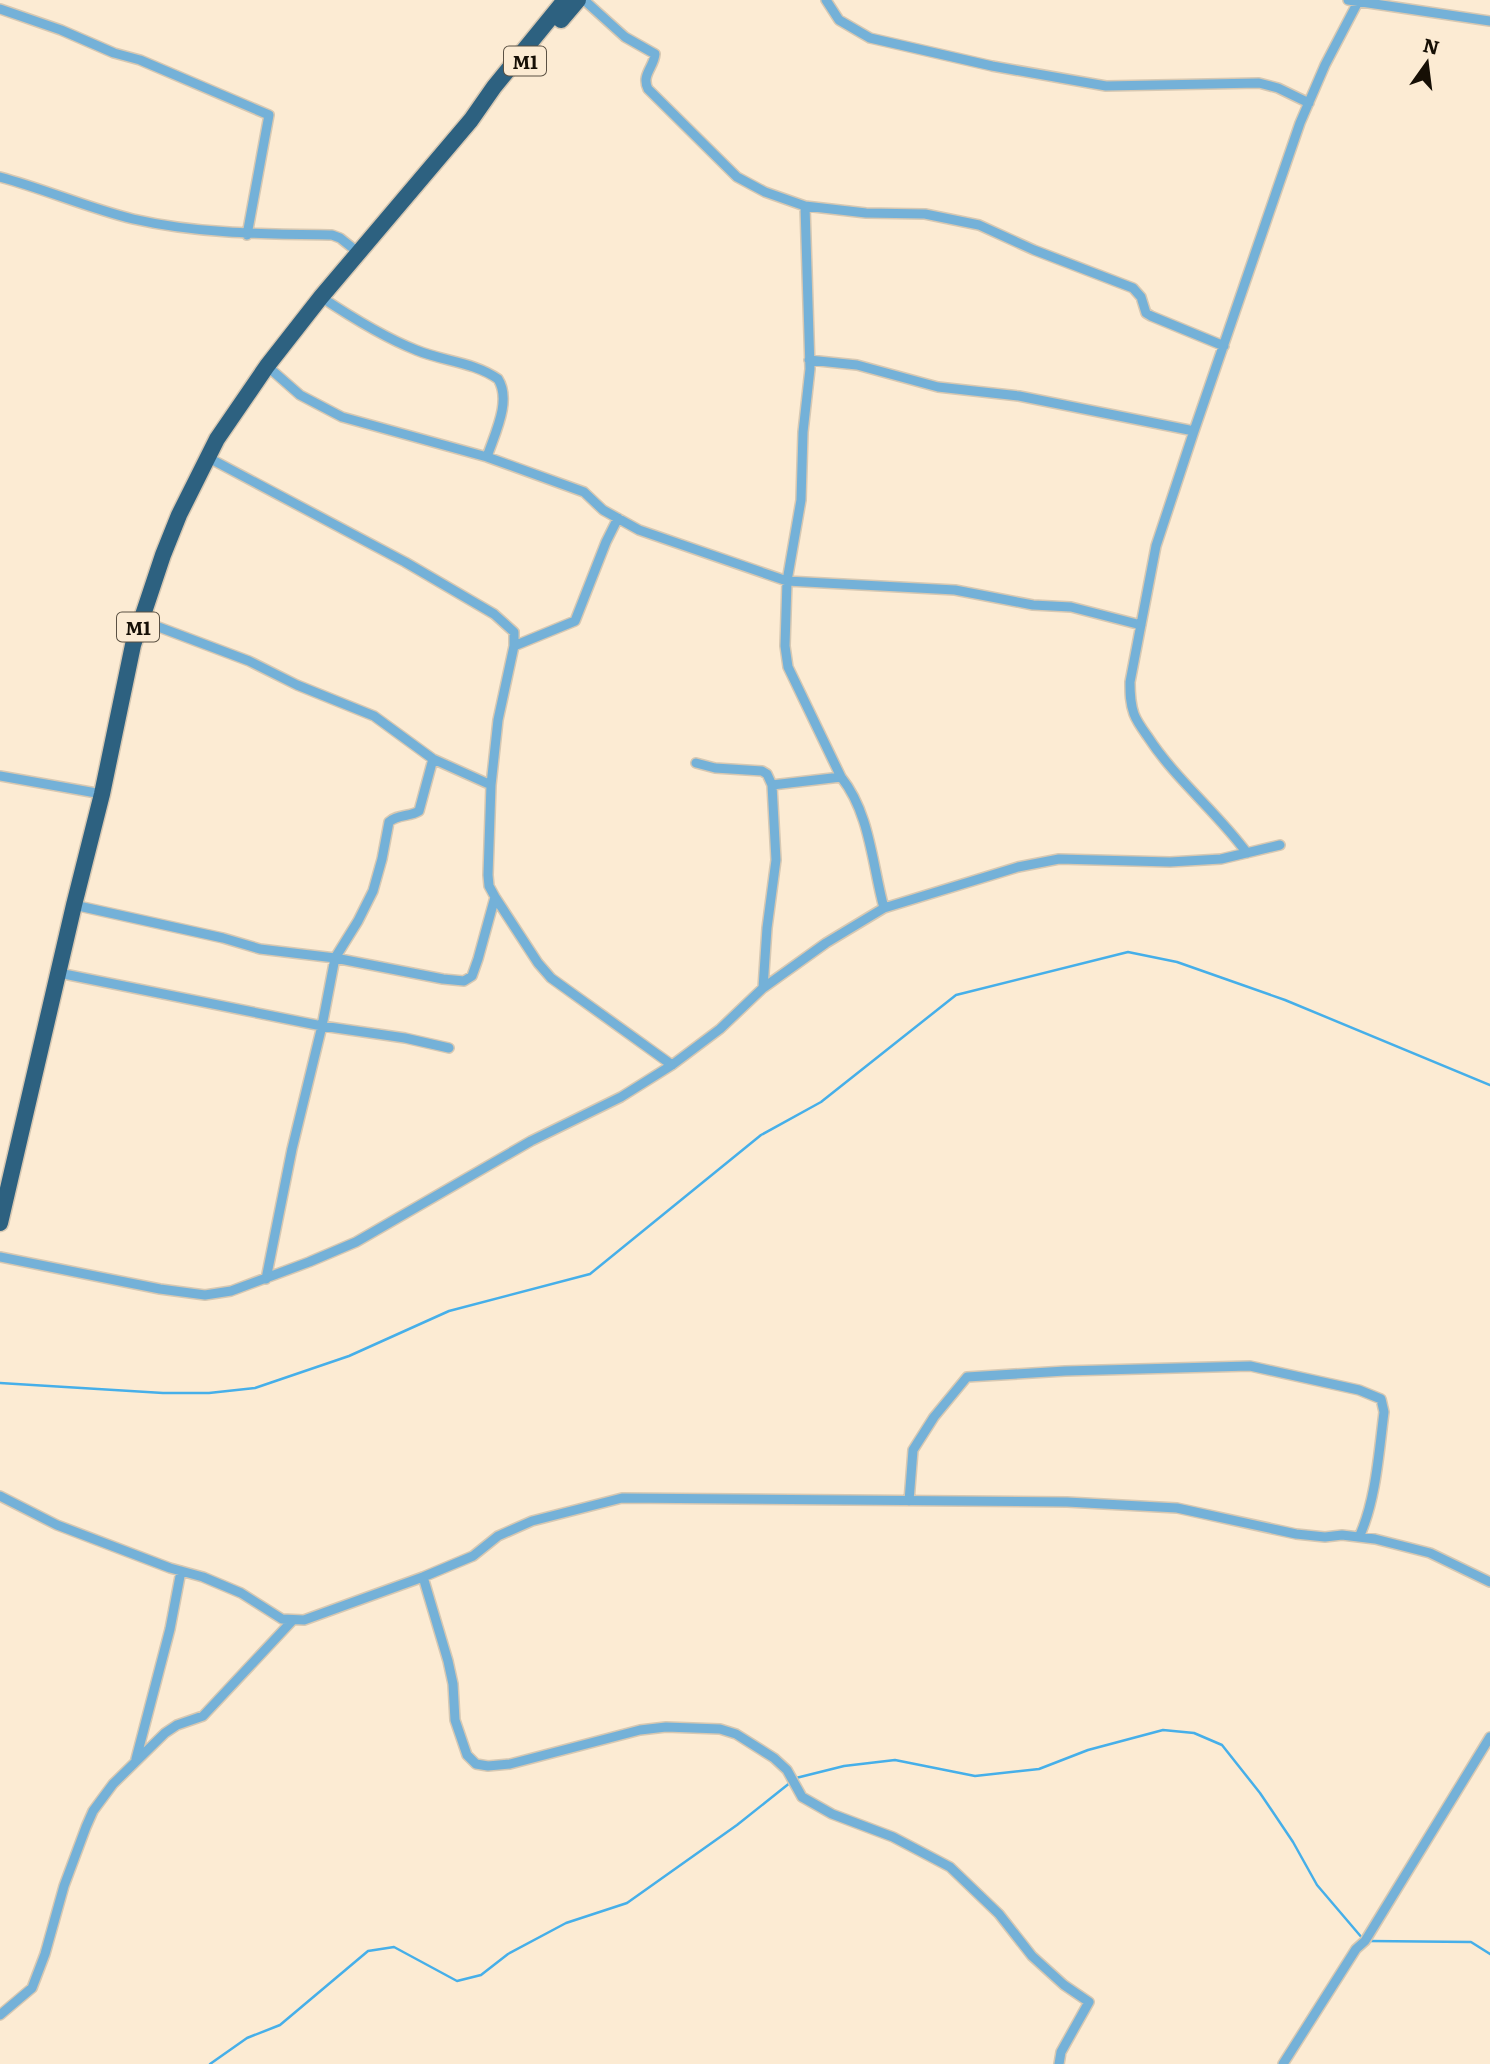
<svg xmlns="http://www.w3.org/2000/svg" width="1490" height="2064" viewBox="0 0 1490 2064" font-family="Literata,serif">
<rect width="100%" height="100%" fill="#fcebd3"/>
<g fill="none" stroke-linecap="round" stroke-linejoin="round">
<!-- stream -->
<path stroke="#46afe9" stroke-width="2.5" d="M 0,1383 L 163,1393 L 209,1393 L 255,1388 L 349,1356 L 449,1311 L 590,1274 L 761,1135 L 821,1102 L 956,995 L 1128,952 L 1177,962 L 1285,1000 L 1490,1085
M 796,1778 L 844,1766 L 895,1760 L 975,1776 L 1039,1769 L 1088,1750 L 1163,1730 L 1194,1733 L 1222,1745 L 1260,1793 L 1293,1842 L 1317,1885 L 1363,1939
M 1369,1941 L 1471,1942 L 1490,1954
M 210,2064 L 247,2038 L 280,2025 L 368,1951 L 394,1947 L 457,1981 L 481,1975 L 508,1954 L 566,1923 L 627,1903 L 737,1825 L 791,1782"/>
<!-- street casing -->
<g stroke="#d7c8b2" stroke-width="12">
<path id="street" d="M 826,0 L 839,20 L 870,38 L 992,66 L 1106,86 L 1259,83 L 1278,88 L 1309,103
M 1348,0 L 1490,21
M 0,9 L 61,30 L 114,53 L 140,60 L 269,115 L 247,235
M 0,177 C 45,189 88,208 133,219 C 199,234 265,234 332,235 L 340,238 L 359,253
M 805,206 L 866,213 L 925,214 L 979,225 L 1034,250 L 1133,288 L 1141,297 L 1146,313 L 1151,316 L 1224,346
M 321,297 C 351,317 383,337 416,350 C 442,361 474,362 498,379 C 512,401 494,435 487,457 L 584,492 L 603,510 L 639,530 L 787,581 L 955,590 L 1033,605 L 1071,607 L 1141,625
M 809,360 L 857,365 L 938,387 L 1019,396 L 1194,431
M 267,366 L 300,395 L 342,417 L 487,457
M 207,457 L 405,562 L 494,614 L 514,632 L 514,646 L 575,621 L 606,542 L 618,518
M 140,620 L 249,661 L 297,685 L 374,716 L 433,759 L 491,785
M 514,646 L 498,720 L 491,785 L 488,875 L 489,886 L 495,897 L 538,963 L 551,978 L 672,1065
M 696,763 L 715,768 L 762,771 L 767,774 L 772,785
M 0,776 L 102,794
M 1247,853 C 1217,812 1176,780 1148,737 C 1143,730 1137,722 1134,714 C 1130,703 1130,693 1130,682 L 1156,546 L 1194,431 L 1300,123 L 1325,65 L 1359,0
M 74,905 L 223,938 L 260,949 L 335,958 L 443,979 L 464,981 L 472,976 L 478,959 L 495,897
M 884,908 L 1018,867 L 1059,859 L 1170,862 L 1221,859 L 1280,845
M 59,973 L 322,1026 L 405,1038 L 449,1048
M 763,988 L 767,928 L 776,860 L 772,785 L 841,777
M 0,1257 L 160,1289 L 205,1295 L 231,1291 L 309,1262 L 356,1242 L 531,1141 L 621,1097 L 672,1065 L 720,1029 L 763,988 L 826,943 L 884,908 C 872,864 870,813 841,777 L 788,667 L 785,646 L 787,581 L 801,500 L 803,432 L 810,369 L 805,206 L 765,192 L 737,177 L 648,89 C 641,75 654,67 655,54 L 625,37 L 584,0
M 266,1279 L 292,1149 L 322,1026 L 335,958 L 358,921 L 373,891 L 382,859 L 389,822 C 397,814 410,817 419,811 L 433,759
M 0,1496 L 57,1525 L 170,1568 L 203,1577 L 241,1593 L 282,1619 L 304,1620 L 423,1577 L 473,1556 L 498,1536 L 532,1521 L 622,1498 L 1067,1502 L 1177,1508 L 1296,1534 L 1325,1537 L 1342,1535 L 1375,1539 L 1430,1553 L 1490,1582
M 909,1501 L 913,1450 L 934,1417 L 967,1377 L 1065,1371 L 1250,1366 L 1359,1390 L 1381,1399 L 1384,1412 C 1379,1451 1376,1501 1359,1537
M 423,1577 L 448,1661 L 453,1684 L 455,1720 L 467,1755 L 476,1764 L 488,1766 L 510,1764 L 640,1730 L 666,1727 L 720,1729 L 736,1734 L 774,1758 L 787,1770 L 802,1797 L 832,1814 L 893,1837 L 950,1867 L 999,1914 L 1032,1956 L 1064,1985 L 1089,2002 L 1061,2052 L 1059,2064
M 136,1759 L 170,1629 L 181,1571
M 0,2015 L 32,1988 L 45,1954 L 64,1886 L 86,1827 L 93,1811 L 113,1784 L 165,1733 L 177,1725 L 203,1716 L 292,1621
M 1283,2064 L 1356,1949 L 1365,1941 L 1490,1737"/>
</g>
<!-- highway casing -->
<g stroke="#d7c8b2" stroke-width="19">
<path id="highway" d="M 561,20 L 578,0
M 0,1223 L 74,905 L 102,794 L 133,645 L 163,555 L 179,515 L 217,439 L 267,366 L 321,297 L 471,120 L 494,87 L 565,0"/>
</g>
<!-- street -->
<use href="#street" stroke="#74b1d8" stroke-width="9"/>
<!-- highway -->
<use href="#highway" stroke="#2d6180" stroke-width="16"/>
</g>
<g text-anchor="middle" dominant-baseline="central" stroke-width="5" stroke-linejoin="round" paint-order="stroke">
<!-- shield labels -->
<g fill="#fcebd3" stroke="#5b5143" stroke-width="2">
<rect x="504" y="46.5" width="42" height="29" rx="5"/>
<rect x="117" y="612.5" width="42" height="29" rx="5"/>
</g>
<g font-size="18" font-weight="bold" fill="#160f05">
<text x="525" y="61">M1</text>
<text x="138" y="627">M1</text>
</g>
</g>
<!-- north arrow -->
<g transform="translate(1427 63) rotate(14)" stroke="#fcebd3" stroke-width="5" paint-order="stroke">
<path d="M0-5L12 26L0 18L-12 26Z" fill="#160f05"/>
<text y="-10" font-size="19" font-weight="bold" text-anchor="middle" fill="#160f05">N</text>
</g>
</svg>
